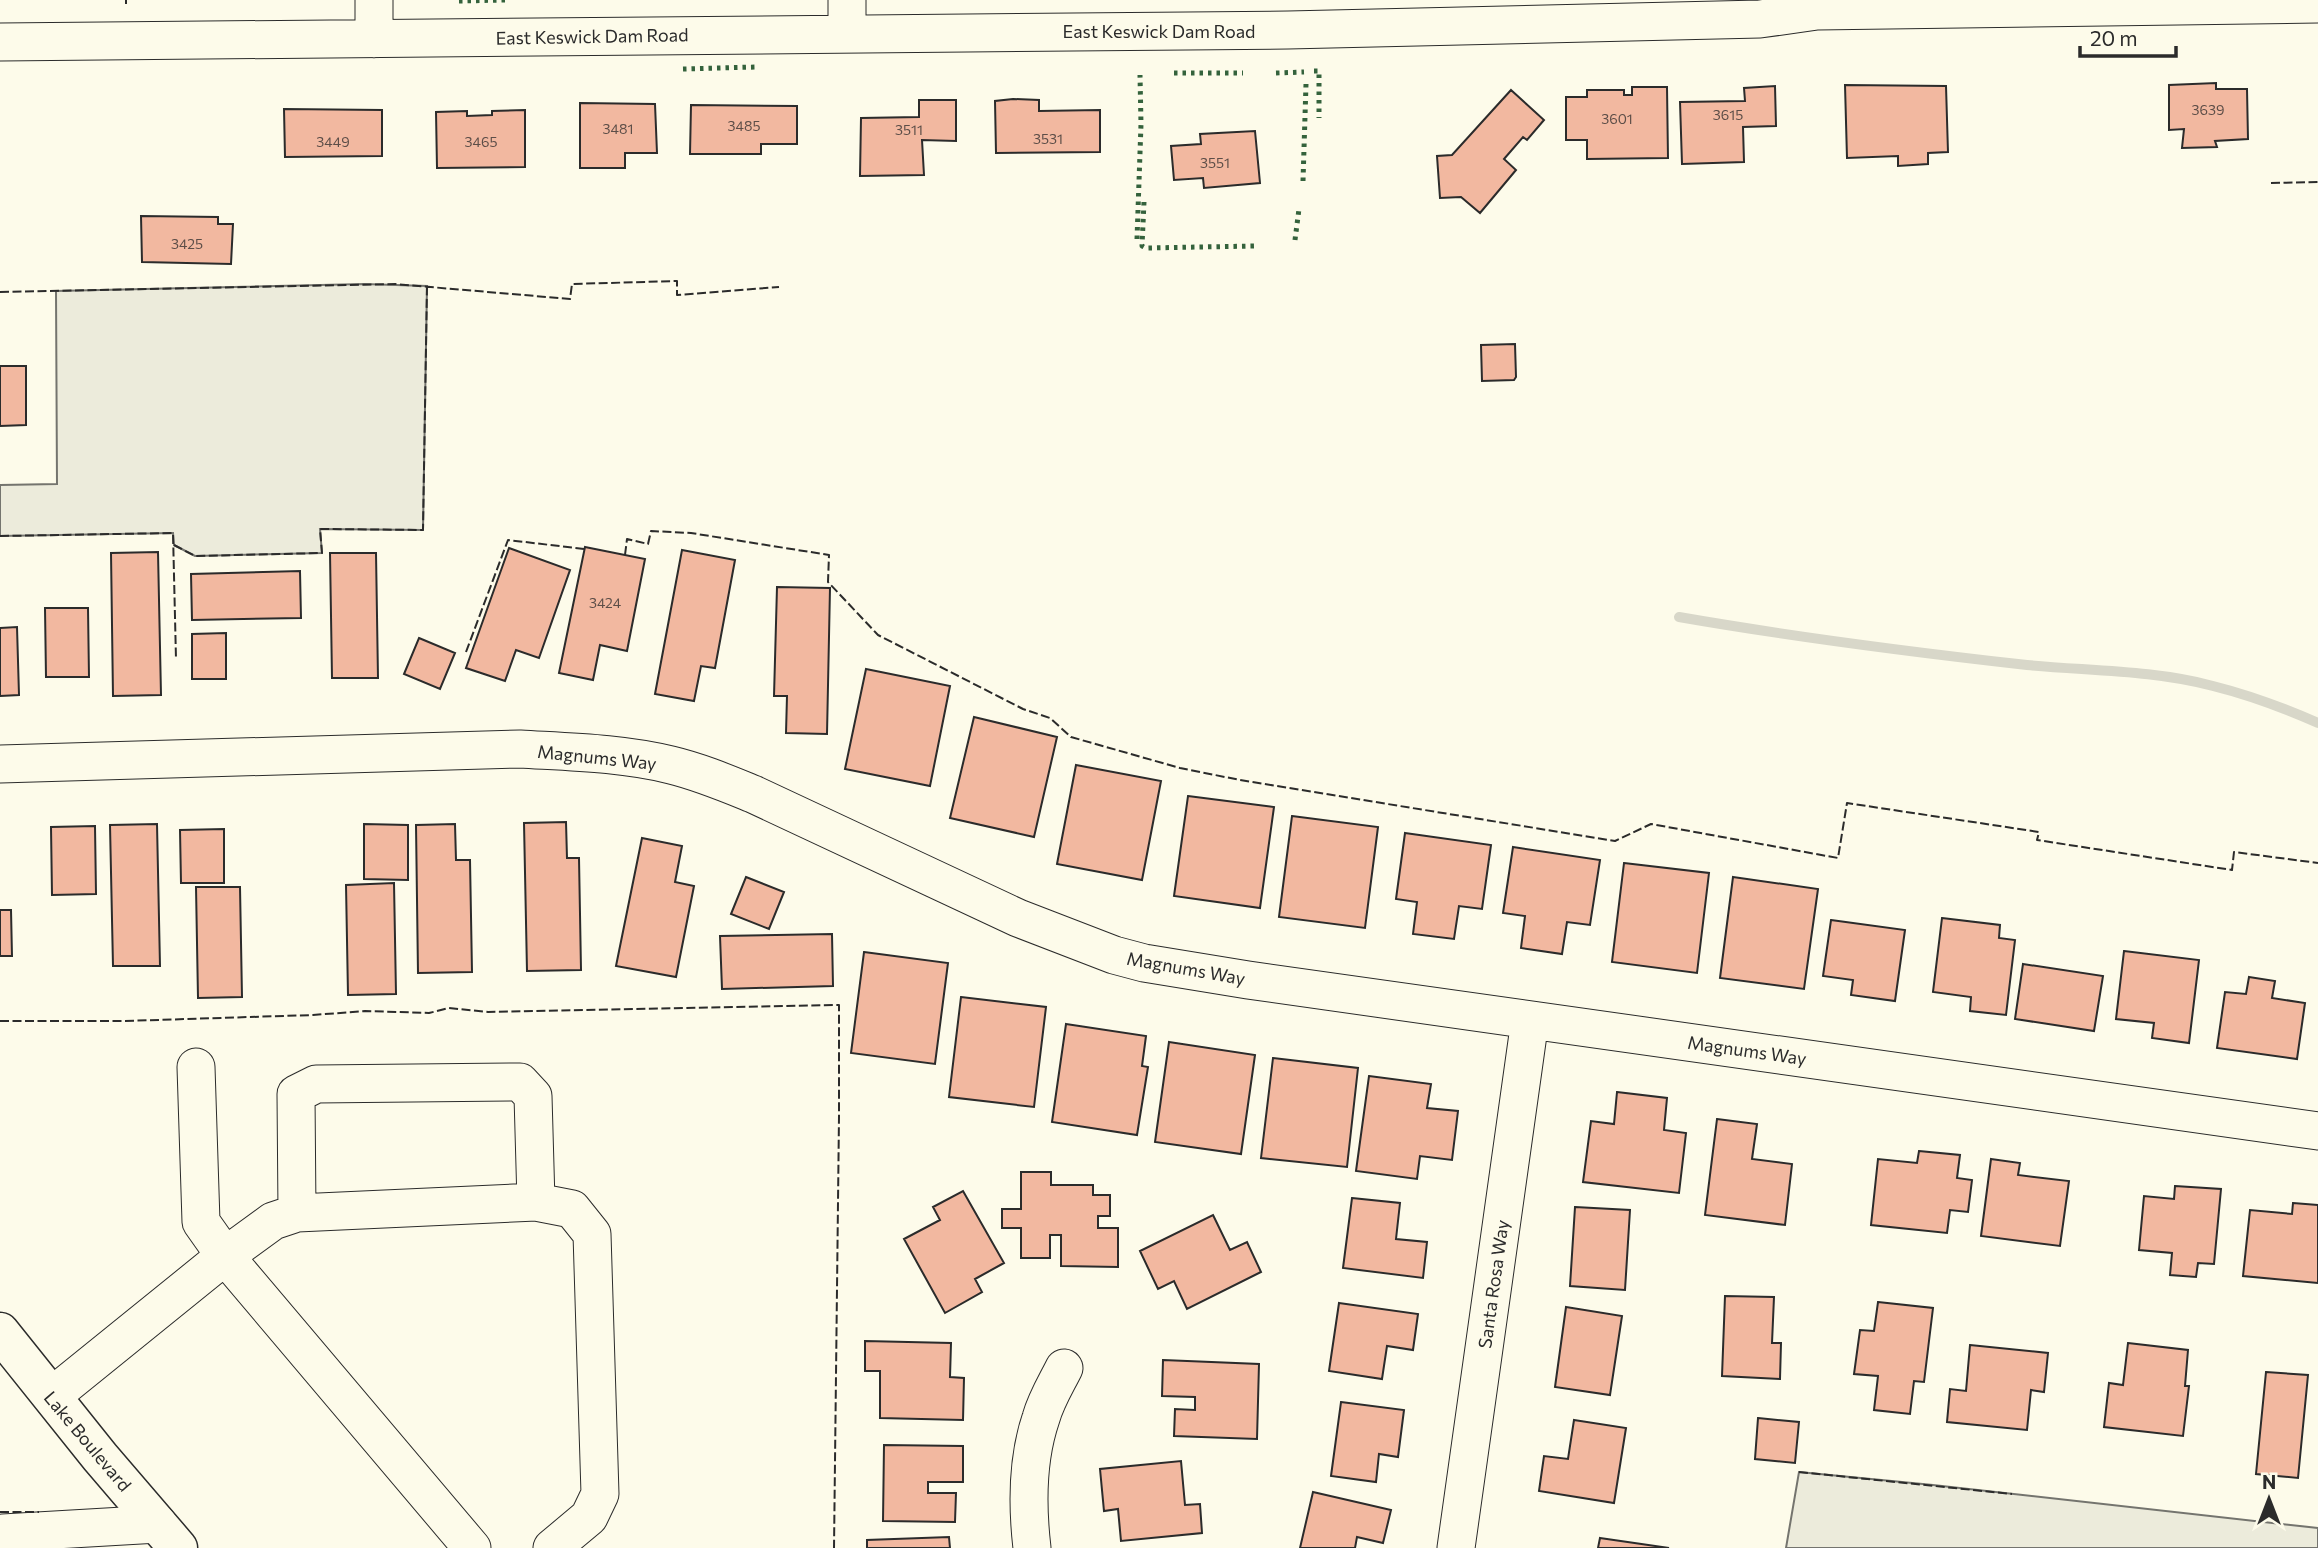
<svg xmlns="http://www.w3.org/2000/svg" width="2318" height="1548" viewBox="0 0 2318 1548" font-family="Commissioner,sans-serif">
<rect width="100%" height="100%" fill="#fdfbea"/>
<!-- green -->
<path fill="#ecebdb" stroke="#74746e" stroke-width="2" d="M 364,284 L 427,286 L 423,530 L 320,529 L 322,553 L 195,556 L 174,545 L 173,533 L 0,536 L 0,485 L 57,484 L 56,291 Z
M 1799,1472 L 1933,1485 L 2318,1528 L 2318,1548 L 1786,1548 Z"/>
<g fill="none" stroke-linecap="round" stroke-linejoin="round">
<!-- stream -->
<path stroke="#d8d7c9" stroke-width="10" d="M 1679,617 C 1794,637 1911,652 2027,665 C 2089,671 2153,670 2213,686 C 2249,695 2284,708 2318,723"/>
</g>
<!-- building -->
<path fill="#f2b8a0" stroke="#2b2b2b" stroke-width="2" d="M 2216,83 L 2216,89 L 2247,89 L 2248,139 L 2215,141 L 2217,147 L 2182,148 L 2184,129 L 2169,130 L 2169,85 Z
M 1845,85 L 1946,86 L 1948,152 L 1928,153 L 1928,164 L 1898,166 L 1898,156 L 1847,158 Z
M 1775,86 L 1776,126 L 1743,127 L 1744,162 L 1682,164 L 1680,102 L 1745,101 L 1744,88 Z
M 1632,87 L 1667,87 L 1668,158 L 1587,159 L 1587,140 L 1566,140 L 1566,97 L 1587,97 L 1587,90 L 1624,90 L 1624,95 L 1632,95 Z
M 1511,90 L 1544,120 L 1527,140 L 1523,137 L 1504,159 L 1516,170 L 1480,213 L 1461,197 L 1440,198 L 1437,156 L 1452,155 Z
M 1013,99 L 1039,100 L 1039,111 L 1100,110 L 1100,152 L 996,153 L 995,101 Z
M 919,100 L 956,100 L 956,141 L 922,140 L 924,175 L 860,176 L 861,118 L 919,117 Z
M 580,103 L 655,104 L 657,153 L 625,153 L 625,168 L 580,168 Z
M 691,105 L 797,106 L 797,144 L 761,144 L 761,154 L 690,154 Z
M 284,109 L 382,110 L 382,156 L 285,157 Z
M 525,110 L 525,167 L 437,168 L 436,112 L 467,111 L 467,116 L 492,115 L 492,111 Z
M 1255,131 L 1260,183 L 1204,188 L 1203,178 L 1174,180 L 1171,146 L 1201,144 L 1200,134 Z
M 141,216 L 218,217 L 218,224 L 233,224 L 231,264 L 142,262 Z
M 1515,344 L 1516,377 L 1514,380 L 1482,381 L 1481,345 Z
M 0,366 L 26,366 L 26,425 L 0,426 Z
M 585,547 L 645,559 L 627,651 L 600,645 L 593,680 L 559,673 Z
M 509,548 L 570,570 L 539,658 L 516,650 L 505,681 L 466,668 Z
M 682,550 L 735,560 L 715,668 L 701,666 L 694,701 L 655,694 Z
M 158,552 L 161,695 L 113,696 L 111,553 Z
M 330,553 L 376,553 L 378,678 L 332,678 Z
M 300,571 L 301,618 L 192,620 L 191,574 Z
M 777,587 L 830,588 L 827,734 L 786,733 L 787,696 L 774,696 Z
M 45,608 L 88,608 L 89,677 L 46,677 Z
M 17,627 L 19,695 L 0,696 L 0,628 Z
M 226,633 L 226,679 L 192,679 L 192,634 Z
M 419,638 L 455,653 L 440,689 L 404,674 Z
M 866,669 L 950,686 L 930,786 L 845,769 Z
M 974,717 L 1057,737 L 1034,837 L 950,818 Z
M 1076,765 L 1161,781 L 1142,880 L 1057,864 Z
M 1188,796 L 1274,807 L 1260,908 L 1174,896 Z
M 1292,816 L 1378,827 L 1365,928 L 1279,917 Z
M 566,822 L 567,858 L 579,858 L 581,970 L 527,971 L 524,823 Z
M 157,824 L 160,966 L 113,966 L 110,825 Z
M 364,824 L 408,825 L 408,880 L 364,879 Z
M 455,824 L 456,860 L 470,860 L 472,972 L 418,973 L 416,825 Z
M 95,826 L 96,894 L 52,895 L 51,827 Z
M 224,829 L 224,883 L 181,883 L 180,830 Z
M 1405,833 L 1491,845 L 1482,909 L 1459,906 L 1454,939 L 1413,934 L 1417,902 L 1396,899 Z
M 642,838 L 682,846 L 675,882 L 694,886 L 676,977 L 616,966 Z
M 1513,847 L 1600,860 L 1590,925 L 1567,922 L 1562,954 L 1521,948 L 1525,916 L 1503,913 Z
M 1624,863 L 1709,873 L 1697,973 L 1612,962 Z
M 746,877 L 784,892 L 769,929 L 731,914 Z
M 1733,877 L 1818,889 L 1804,989 L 1720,978 Z
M 394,883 L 396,994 L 348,995 L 346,885 Z
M 196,887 L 240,887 L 242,997 L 198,998 Z
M 0,910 L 11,910 L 12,956 L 0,956 Z
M 1942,918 L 2000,925 L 1999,938 L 2015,940 L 2006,1015 L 1970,1011 L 1971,997 L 1933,992 Z
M 1831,920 L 1905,930 L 1895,1001 L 1851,995 L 1853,980 L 1823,976 Z
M 832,934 L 833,986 L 722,989 L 720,936 Z
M 2124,951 L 2199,960 L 2189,1043 L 2152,1038 L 2154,1023 L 2116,1019 Z
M 864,952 L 948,963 L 935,1064 L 851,1053 Z
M 2023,964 L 2103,976 L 2094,1031 L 2015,1019 Z
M 2249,977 L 2275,981 L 2272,998 L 2305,1003 L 2297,1059 L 2217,1048 L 2225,992 L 2246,994 Z
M 961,997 L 1046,1007 L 1034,1107 L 949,1097 Z
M 1066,1024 L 1146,1036 L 1142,1066 L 1148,1067 L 1137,1135 L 1052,1122 Z
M 1169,1042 L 1255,1055 L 1241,1154 L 1155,1142 Z
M 1273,1058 L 1358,1068 L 1347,1167 L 1261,1158 Z
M 1369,1076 L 1431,1084 L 1427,1108 L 1458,1111 L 1452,1160 L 1420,1156 L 1417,1179 L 1356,1171 Z
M 1617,1092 L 1667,1098 L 1664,1130 L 1686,1133 L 1679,1193 L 1583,1182 L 1591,1121 L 1614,1124 Z
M 1717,1119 L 1757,1124 L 1752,1159 L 1792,1164 L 1785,1225 L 1705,1215 Z
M 1919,1151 L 1960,1155 L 1957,1178 L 1972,1180 L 1968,1212 L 1950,1210 L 1947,1233 L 1871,1225 L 1878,1159 L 1917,1163 Z
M 1991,1159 L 2020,1163 L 2018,1175 L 2069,1181 L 2060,1246 L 1981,1236 Z
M 1021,1172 L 1051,1172 L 1051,1185 L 1093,1185 L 1093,1195 L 1110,1195 L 1110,1216 L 1098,1216 L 1098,1228 L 1118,1228 L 1118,1267 L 1061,1266 L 1061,1235 L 1050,1235 L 1050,1258 L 1021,1258 L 1021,1228 L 1002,1228 L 1002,1209 L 1021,1209 Z
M 2175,1186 L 2221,1189 L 2214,1264 L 2198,1263 L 2196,1277 L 2170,1275 L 2172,1253 L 2139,1250 L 2144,1196 L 2174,1199 Z
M 963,1191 L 1004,1263 L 975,1279 L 982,1292 L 945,1313 L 904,1239 L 940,1220 L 933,1207 Z
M 1352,1198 L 1400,1203 L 1396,1239 L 1427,1242 L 1423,1278 L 1343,1268 Z
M 2293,1203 L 2318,1205 L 2318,1283 L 2243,1276 L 2250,1210 L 2292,1214 Z
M 1575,1207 L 1630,1210 L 1625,1290 L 1570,1286 Z
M 1213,1215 L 1230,1250 L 1247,1242 L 1261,1272 L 1187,1309 L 1174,1281 L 1158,1289 L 1140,1251 Z
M 1725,1296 L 1774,1297 L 1772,1343 L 1781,1343 L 1780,1379 L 1722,1376 Z
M 1878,1302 L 1933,1308 L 1924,1382 L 1914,1381 L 1910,1414 L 1874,1410 L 1878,1376 L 1854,1374 L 1860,1330 L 1874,1331 Z
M 1339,1303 L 1418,1314 L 1413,1350 L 1387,1346 L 1382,1379 L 1329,1371 Z
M 1566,1307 L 1622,1316 L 1610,1395 L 1555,1387 Z
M 865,1341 L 951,1343 L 950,1377 L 964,1378 L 963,1420 L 880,1418 L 880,1371 L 865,1371 Z
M 2128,1343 L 2188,1350 L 2185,1386 L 2189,1386 L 2183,1436 L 2104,1427 L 2109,1383 L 2123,1385 Z
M 1970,1345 L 2048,1353 L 2044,1392 L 2031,1390 L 2027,1430 L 1947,1422 L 1950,1389 L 1966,1391 Z
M 1163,1360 L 1259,1364 L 1257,1439 L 1174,1436 L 1175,1409 L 1195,1410 L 1195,1397 L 1162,1396 Z
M 2266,1372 L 2308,1375 L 2298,1478 L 2256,1474 Z
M 1341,1402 L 1404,1410 L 1398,1457 L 1379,1454 L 1376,1482 L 1331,1476 Z
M 1758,1418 L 1799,1422 L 1795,1463 L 1755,1459 Z
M 1574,1420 L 1626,1428 L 1614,1503 L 1539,1491 L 1544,1456 L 1568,1459 Z
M 884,1445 L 963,1446 L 963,1482 L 928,1482 L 928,1493 L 956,1493 L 955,1522 L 883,1521 Z
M 1181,1461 L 1185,1505 L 1200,1504 L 1202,1533 L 1121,1541 L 1118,1509 L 1104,1511 L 1100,1469 Z
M 1313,1492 L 1391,1510 L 1383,1543 L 1357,1537 L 1355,1548 L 1300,1548 Z
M 949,1537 L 950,1548 L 867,1548 L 867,1540 Z
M 1600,1538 L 1669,1548 L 1598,1548 Z"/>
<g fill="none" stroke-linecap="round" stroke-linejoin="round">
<!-- minor casing -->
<g stroke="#2b2b2b" stroke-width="39">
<path id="minor" d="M 847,33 L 847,0
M 374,39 L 374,0
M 0,42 L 1288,30 L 1760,19 L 1817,11 L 2318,4
M 0,764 L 520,749 C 571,752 622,753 671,765 C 700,772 726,783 753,794 L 1018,918 L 1114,955 L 1144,963 L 1248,980 L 2318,1131
M 196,1067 L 201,1222 L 225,1256 L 273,1221 L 297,1213 L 536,1202 L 572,1209 L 592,1234 L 600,1494 L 589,1517 L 552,1548
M 297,1213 L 296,1094 L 316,1084 L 520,1082 L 533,1096 L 536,1202
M 52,1396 L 225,1256 L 472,1548
M 4,1548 L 3,1533 L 158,1524
M 1032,1548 C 1027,1505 1027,1459 1041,1418 C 1046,1400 1056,1384 1064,1368
M 1456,1548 L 1530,1020"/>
</g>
<!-- major casing -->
<g stroke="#2b2b2b" stroke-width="41">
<path id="major" d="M 0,1332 L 100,1457 L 178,1548"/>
</g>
<!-- minor -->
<use href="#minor" stroke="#fdfbea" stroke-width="37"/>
<!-- major -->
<use href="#major" stroke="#fdfbea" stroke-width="38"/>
<!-- hedge -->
<path stroke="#34623c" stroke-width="5" stroke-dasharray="3.5 5" stroke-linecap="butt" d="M 459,1 L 505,0
M 683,69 L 756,67
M 1314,71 L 1319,71 L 1319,118
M 1174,73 L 1243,73
M 1276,73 L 1304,72
M 1303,181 L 1306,84
M 1144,202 L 1142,246 L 1146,248 L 1256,246
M 1137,239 L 1141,124 L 1140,75
M 1295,240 L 1299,209"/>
<!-- fence -->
<path stroke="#2b2b2b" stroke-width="2" stroke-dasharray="9 3.5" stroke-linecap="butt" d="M 126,4 L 126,0
M 2271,183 L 2318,182
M 0,292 L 395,284 L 570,299 L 572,284 L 677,281 L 677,295 L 779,287
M 0,536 L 173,533 L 176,659
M 174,545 L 195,556 L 322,553 L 320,529 L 423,530 L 427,286
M 625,555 L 627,539 L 648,544 L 651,531 L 691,533 L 829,555 L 828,582 L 878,635 L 1023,709 L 1050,718 L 1071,737 L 1180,768 L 1240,780 L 1615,841 L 1651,824 L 1838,858 L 1847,803 L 2039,832 L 2037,840 L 2232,870 L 2234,852 L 2318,863
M 466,652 L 508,540 L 584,549
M 0,1021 L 125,1021 L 313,1015 L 365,1011 L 429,1013 L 449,1008 L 488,1012 L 839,1005 L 839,1116 L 834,1548
M 1799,1472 L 2012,1494
M 0,1512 L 39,1512"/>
</g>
<g text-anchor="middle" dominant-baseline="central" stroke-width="5" stroke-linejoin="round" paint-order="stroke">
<!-- number labels -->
<g font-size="14" fill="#5d4e48">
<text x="2208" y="109">3639</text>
<text x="1728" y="114">3615</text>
<text x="1617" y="118">3601</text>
<text x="744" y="125">3485</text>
<text x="618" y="128">3481</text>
<text x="909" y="129">3511</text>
<text x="1048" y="138">3531</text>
<text x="333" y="141">3449</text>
<text x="481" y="141">3465</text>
<text x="1215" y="162">3551</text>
<text x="187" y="243">3425</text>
<text x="605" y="602">3424</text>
</g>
<!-- street labels -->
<g font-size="18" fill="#2b2b2b" stroke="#fdfbea">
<text x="1159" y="31">East Keswick Dam Road</text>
<text transform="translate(592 36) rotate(-1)">East Keswick Dam Road</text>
<text transform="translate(597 757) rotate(6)">Magnums Way</text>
<text transform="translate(1186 968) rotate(10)">Magnums Way</text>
<text transform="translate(1747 1050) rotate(8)">Magnums Way</text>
<text transform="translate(1493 1284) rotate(-82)">Santa Rosa Way</text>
<text transform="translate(88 1441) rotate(50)">Lake Boulevard</text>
</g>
</g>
<!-- north arrow -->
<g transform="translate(2269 1499)" stroke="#fdfbea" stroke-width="5" paint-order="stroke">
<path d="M0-5L12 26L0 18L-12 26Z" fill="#2b2b2b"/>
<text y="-10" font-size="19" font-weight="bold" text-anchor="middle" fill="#2b2b2b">N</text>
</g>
<!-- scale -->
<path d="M2080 46v10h96v-10" fill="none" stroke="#2b2b2b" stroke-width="3.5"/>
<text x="2090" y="46" font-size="21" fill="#2b2b2b" stroke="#fdfbea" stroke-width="5" paint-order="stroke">20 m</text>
</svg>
